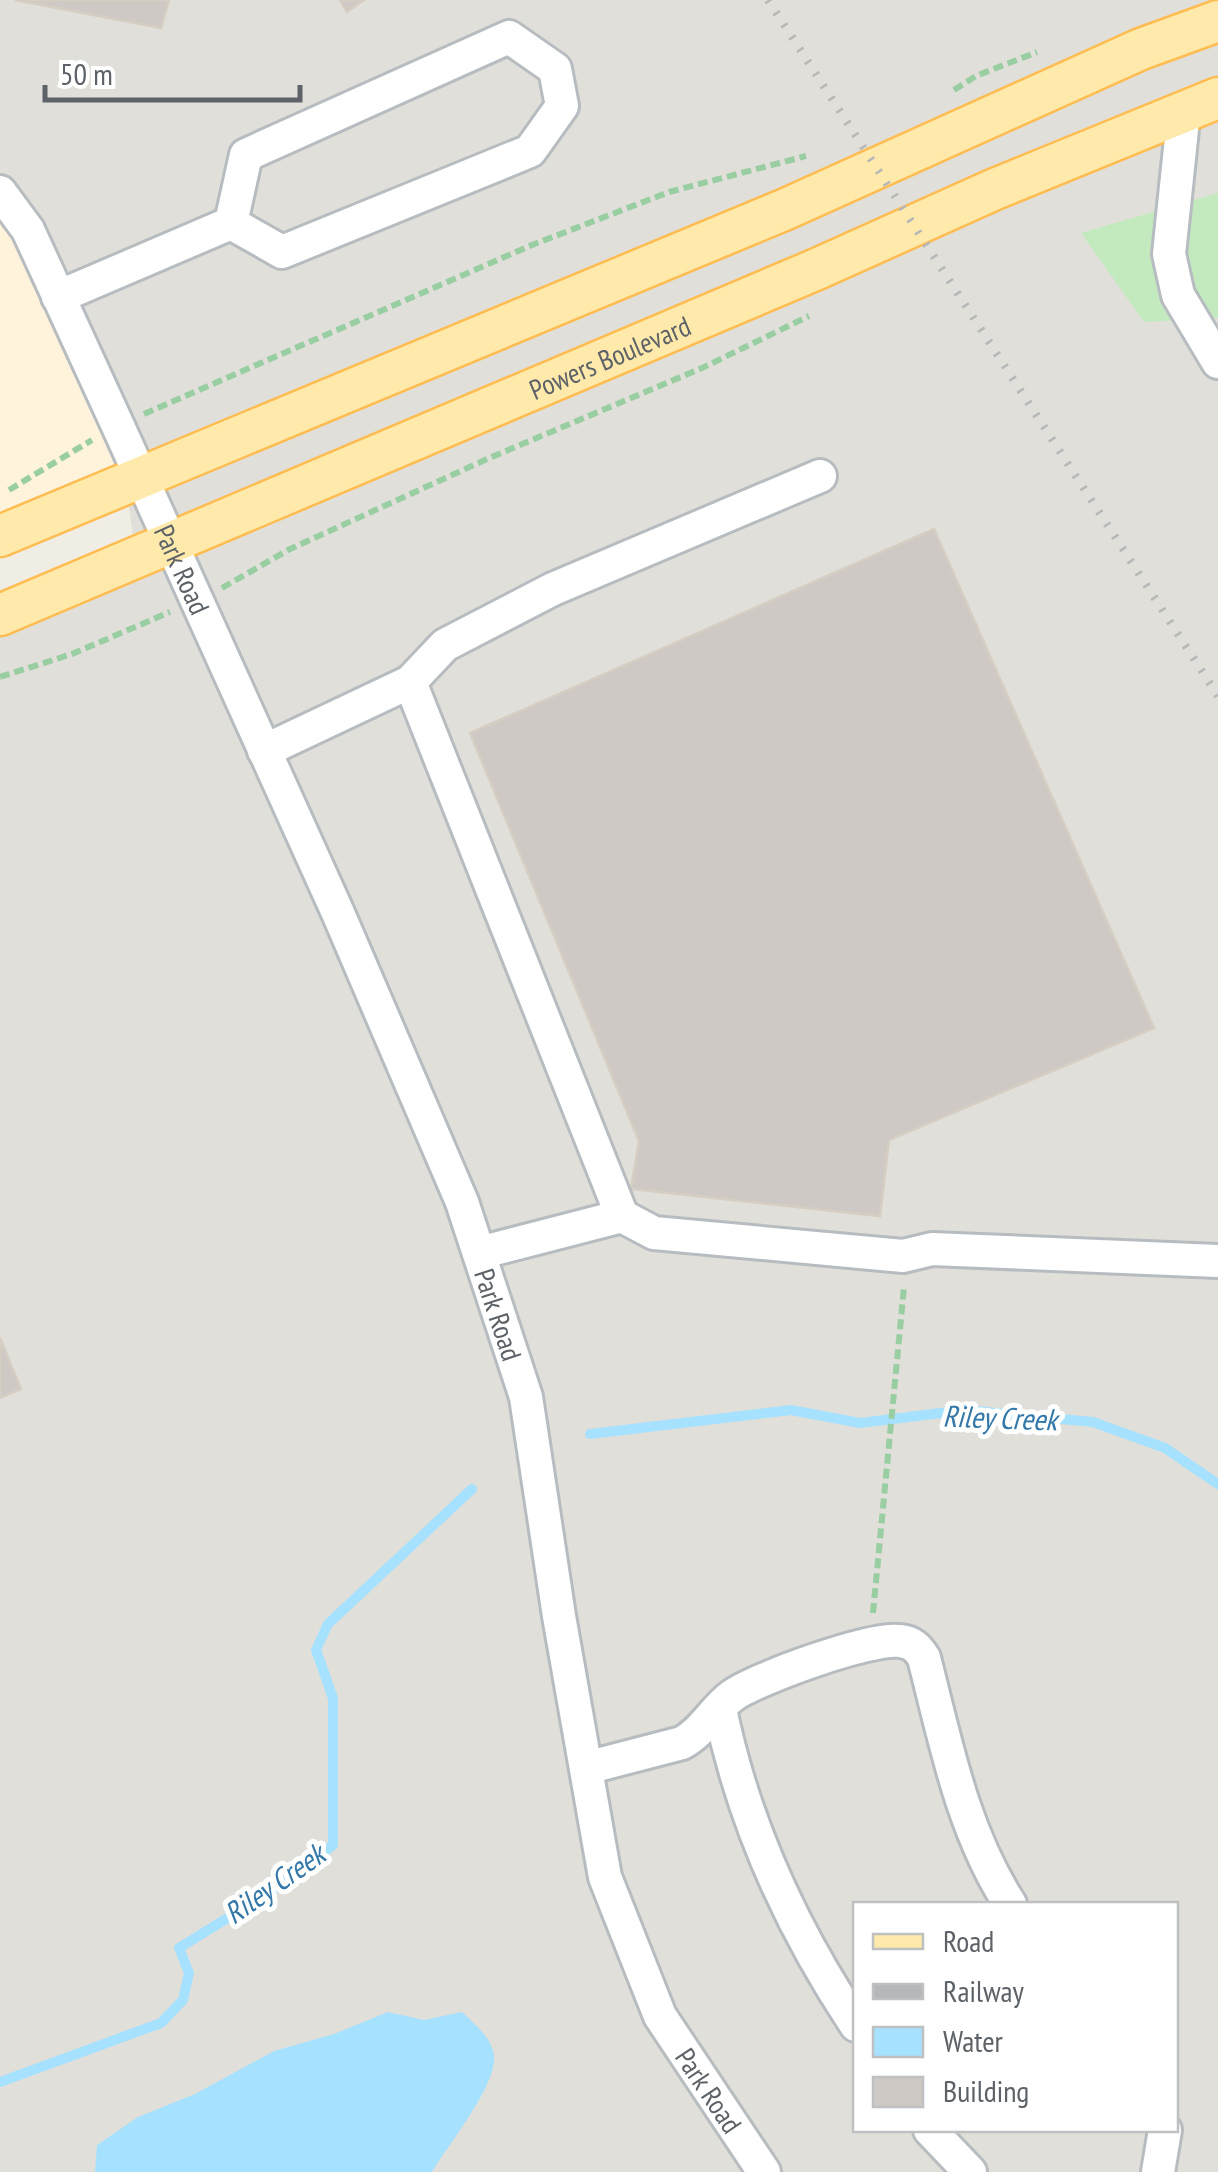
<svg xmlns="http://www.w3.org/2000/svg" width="1218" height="2172" viewBox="0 0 1218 2172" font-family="'PT Sans Narrow',sans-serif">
<rect width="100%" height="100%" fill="#f0ede5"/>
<!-- commercial -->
<path fill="#fff3db" d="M 0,192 L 141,480 L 0,533 Z"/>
<!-- industrial -->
<path fill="#e1dfd9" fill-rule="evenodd" d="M 0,0 L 1218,0 L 1218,2172 L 0,2172 L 0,614 L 136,558 L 118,426 L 0,201 ZM 856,1904 L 1176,1904 L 1176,2130 L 856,2130 Z"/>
<!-- green -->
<path fill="#c3eabf" d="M 1218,193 L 1218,318 L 1144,322 L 1081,233 Z"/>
<!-- water -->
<path fill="#a6e1ff" d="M 388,2012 L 424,2020 L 462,2012 C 474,2024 492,2037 494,2056 C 497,2085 448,2145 432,2172 L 95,2172 L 97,2145 L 138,2117 L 195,2094 L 274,2051 L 334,2034 Z"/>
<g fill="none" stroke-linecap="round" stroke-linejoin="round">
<!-- stream -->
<path stroke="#a6e1ff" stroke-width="10" d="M 590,1434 L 791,1410 L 860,1423 L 965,1410 L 1093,1422 L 1165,1448 L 1218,1484
M 0,2082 L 161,2023 L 183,2000 L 189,1973 L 179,1948 L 292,1878 L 333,1845 L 333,1698 L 316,1650 L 328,1624 L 472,1489"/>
</g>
<!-- building -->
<path fill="#cec9c4" stroke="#d6cec2" stroke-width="2.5" d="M 15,0 L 169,0 L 161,28 Z
M 340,0 L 364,0 L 347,12 Z
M 934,529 L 1154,1028 L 889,1140 L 880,1216 L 631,1189 L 639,1141 L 470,733 Z
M 0,1338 L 21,1389 L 0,1398 Z"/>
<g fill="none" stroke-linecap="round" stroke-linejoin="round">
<!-- minor casing -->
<g stroke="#b7bcc0" stroke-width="38">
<g id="minor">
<path d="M 1184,110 L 1169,254 L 1178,295 L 1218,362"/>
<path id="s1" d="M 0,192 L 28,230 L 118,426 L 338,913 L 462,1202 L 526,1397 L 559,1616 L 605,1877 L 660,2016 L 764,2172"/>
<path d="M 58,297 L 231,223 L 282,252 L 530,151 L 562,106 L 555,69 L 509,37 L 246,155 L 231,223"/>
<path d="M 410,682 L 445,645 L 553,589 L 820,476"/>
<path d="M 264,751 L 410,682 L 622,1216 L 479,1253"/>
<path d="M 622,1216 L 654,1233 L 903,1256 L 932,1249 L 1218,1261"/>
<path d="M 720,1709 C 743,1821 792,1929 856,2025"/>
<path d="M 586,1768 L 682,1743 C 704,1731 713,1710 732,1696 C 757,1678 871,1637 900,1641 C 912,1642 918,1648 924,1658 C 946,1743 962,1830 1010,1904"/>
<path d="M 930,2130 L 970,2172"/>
<path d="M 1158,2172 L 1165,2130"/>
</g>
</g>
<!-- major casing -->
<g stroke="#ffbc50" stroke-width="45">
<g id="major">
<path d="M 0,536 L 786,209 L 1141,49 L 1218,21"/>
<path id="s2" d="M 0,615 L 817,269 L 995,189 L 1218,98"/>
</g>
</g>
<!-- path -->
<path stroke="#99cea3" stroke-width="6" stroke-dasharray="10 5" stroke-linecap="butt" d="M 954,90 L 976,76 L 1037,52
M 144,414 L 532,245 L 669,192 L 806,156
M 9,490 L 92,440
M 222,588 L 288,550 L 487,459 L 702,368 L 809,316
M 0,677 L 72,654 L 170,612
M 873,1613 L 904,1287"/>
<!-- minor -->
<use href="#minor" stroke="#fff" stroke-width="32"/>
<!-- major -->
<use href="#major" stroke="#ffe9ab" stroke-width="40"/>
<!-- rail -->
<path stroke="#b6b7b8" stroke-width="8" stroke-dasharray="2.5 12" stroke-linecap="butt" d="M 768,0 L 1218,696"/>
</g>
<g text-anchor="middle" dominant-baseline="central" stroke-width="10" stroke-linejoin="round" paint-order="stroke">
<!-- street labels -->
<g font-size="28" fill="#5c6267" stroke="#fff">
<text stroke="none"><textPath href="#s2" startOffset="662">Powers Boulevard</textPath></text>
<text stroke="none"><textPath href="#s1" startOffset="420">Park Road</textPath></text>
<text stroke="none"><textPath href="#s1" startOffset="1230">Park Road</textPath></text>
<text stroke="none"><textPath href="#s1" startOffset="2042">Park Road</textPath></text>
</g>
<!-- water labels -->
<g font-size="30" font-style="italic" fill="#3378a9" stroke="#fff">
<text transform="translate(1000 1417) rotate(2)">Riley Creek</text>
<text transform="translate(274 1883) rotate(-35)">Riley Creek</text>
</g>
</g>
<!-- legend -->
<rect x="853" y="1902" width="325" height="230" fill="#ffffff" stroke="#bec0c2" stroke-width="2.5"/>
<rect x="873" y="1934" width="50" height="15" fill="#ffe9ab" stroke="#bec0c2" stroke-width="2.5"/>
<text x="943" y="1952" font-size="30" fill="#5c6267">Road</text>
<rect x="873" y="1984" width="50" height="15" fill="#b6b7b8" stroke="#bec0c2" stroke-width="2.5"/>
<text x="943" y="2002" font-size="30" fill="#5c6267">Railway</text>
<rect x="873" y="2027" width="50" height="30" fill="#a6e1ff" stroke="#bec0c2" stroke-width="2.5"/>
<text x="943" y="2052" font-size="30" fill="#5c6267">Water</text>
<rect x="873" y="2077" width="50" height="30" fill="#cec9c4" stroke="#bec0c2" stroke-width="2.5"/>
<text x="943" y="2102" font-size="30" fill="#5c6267">Building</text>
<!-- scale -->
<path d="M45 85v15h255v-15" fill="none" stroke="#5c6267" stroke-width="5"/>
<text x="60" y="85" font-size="30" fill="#5c6267" stroke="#ffffff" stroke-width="8" paint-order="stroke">50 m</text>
</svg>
